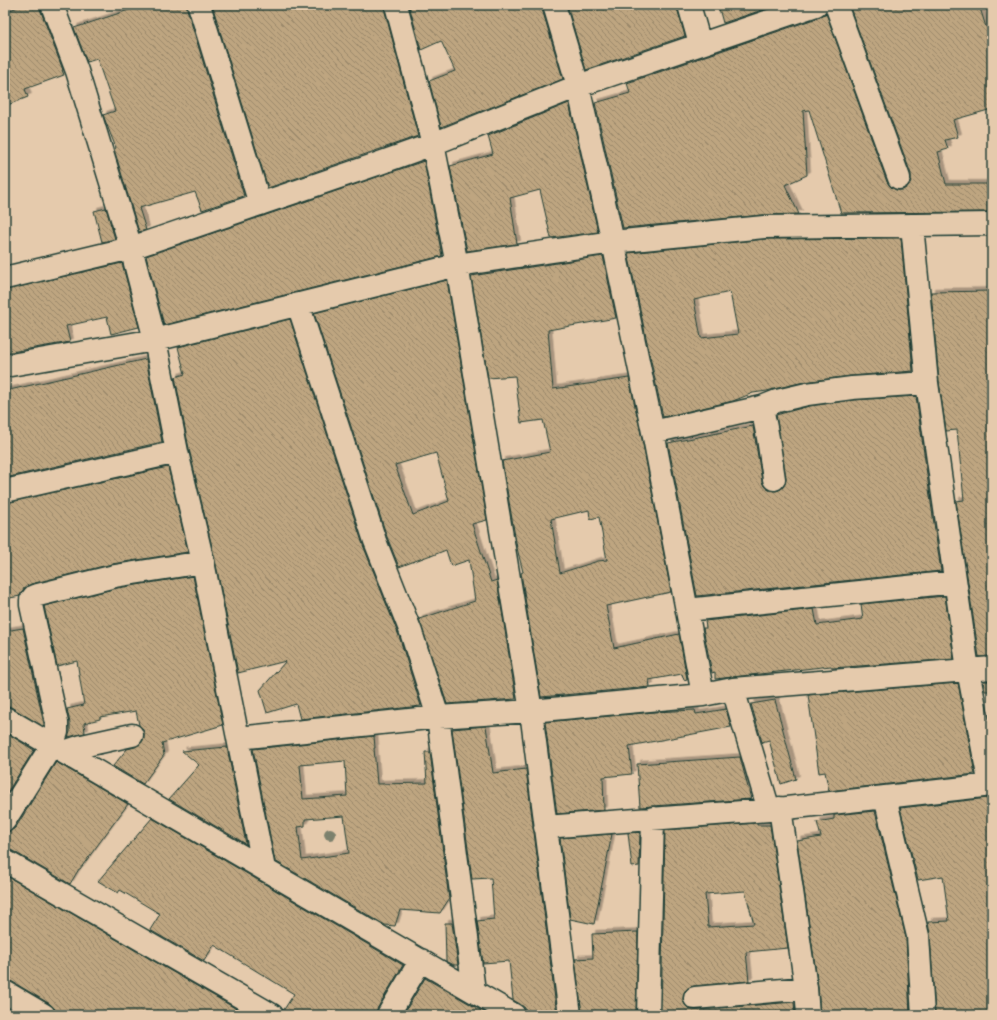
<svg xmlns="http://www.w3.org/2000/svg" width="997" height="1020" viewBox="0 0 997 1020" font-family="'Indie Flower',sans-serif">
<defs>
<pattern id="building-back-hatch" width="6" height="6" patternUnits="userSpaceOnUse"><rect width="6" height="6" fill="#bea580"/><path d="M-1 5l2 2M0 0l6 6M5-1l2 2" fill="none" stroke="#9a886a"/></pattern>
<filter id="shadow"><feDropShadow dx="3.5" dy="-3.5" stdDeviation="0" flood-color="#0004"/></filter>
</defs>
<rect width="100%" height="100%" fill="#e5caac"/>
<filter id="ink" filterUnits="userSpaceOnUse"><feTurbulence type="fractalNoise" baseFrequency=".025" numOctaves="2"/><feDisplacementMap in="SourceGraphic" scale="8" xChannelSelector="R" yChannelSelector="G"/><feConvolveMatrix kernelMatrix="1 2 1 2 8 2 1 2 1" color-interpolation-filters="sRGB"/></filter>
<g filter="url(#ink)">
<!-- building -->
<path fill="url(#building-back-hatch)" stroke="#1f3d34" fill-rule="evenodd" filter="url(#shadow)" d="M 23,5 L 40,5 L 40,9 L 63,70 L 62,70 L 64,75 L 25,89 L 28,97 L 5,106 L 5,12 Z
M 144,5 L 187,5 L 187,9 L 244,196 L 202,210 L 195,192 L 139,208 L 146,230 L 139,232 L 114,149 L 116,148 L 103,115 L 115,111 L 97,59 L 87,62 L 74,28 Z
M 212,5 L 384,5 L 384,8 L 418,136 L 268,188 Z
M 409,5 L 542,5 L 542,9 L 563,79 L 441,127 L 429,81 L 455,71 L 441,41 L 421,50 Z
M 567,5 L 677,5 L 677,8 L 685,36 L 586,70 Z
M 718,5 L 767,5 L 768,8 L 723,23 Z
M 849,5 L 979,5 L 986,27 L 992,26 L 992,109 L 953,120 L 958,137 L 945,140 L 948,149 L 938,152 L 946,184 L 987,184 L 988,212 L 841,213 L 809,110 L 803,111 L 807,175 L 785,185 L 799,214 L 763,215 L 623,228 L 595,103 L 630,93 L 627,83 L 820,17 L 826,13 L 887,182 L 891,187 L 896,190 L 903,190 L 908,186 L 911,181 L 911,174 Z
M 569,103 L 598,232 L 551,238 L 540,190 L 510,198 L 517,244 L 467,251 L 450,166 L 493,154 L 488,136 Z
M 424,161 L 442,256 L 164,325 L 146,256 Z
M 106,208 L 115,239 L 102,242 L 94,211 Z
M 901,238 L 913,371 L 851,376 L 804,382 L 774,389 L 767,391 L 753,393 L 733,401 L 663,417 L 628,253 L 765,239 ZM 730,292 L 738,334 L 701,338 L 694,300 Z
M 603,256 L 616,318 L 548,330 L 553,389 L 629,378 L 641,434 L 671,592 L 606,606 L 614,648 L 679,634 L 687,679 L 684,680 L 682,674 L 649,680 L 650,687 L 541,697 L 521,573 L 523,572 L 517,548 L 502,461 L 550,452 L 543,420 L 521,423 L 515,376 L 488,378 L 471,276 ZM 589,510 L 590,519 L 599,517 L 607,560 L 598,561 L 560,573 L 551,519 Z
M 122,263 L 139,327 L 111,334 L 107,317 L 66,326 L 70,342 L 5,353 L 5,290 Z
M 447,280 L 487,520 L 472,524 L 491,582 L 497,580 L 516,699 L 447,704 L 419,619 L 475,601 L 469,560 L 451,566 L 446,550 L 431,556 L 431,555 L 399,567 L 387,537 L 314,313 ZM 436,453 L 449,501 L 413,515 L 395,465 Z
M 992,291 L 992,656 L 979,657 L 956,501 L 964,500 L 957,430 L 946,431 L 939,382 L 931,292 Z
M 290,319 L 363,545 L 399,636 L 421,706 L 300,719 L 296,704 L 267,713 L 260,690 L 286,661 L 238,673 L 215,560 L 189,449 L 175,377 L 185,374 L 178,347 Z
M 146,359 L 162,442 L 5,478 L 5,391 Z
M 916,396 L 931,503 L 941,571 L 697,596 L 668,443 L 753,426 L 762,481 L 764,486 L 769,490 L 776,491 L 781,489 L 785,484 L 786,478 L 776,415 L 809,406 L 853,400 Z
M 168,467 L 188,552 L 112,564 L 31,584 L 24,588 L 20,596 L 5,599 L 5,503 Z
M 193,576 L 223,725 L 162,743 L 164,755 L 143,784 L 113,766 L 127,749 L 135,747 L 140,744 L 144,739 L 144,732 L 141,727 L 139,725 L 136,711 L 100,717 L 100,719 L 84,723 L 85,733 L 68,737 L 70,732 L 70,723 L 67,709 L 84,705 L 77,661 L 57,666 L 44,606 L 117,588 Z
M 945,596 L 954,659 L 832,668 L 831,666 L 715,679 L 715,672 L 712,673 L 703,628 L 706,628 L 705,621 L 814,609 L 817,625 L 863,619 L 861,604 Z
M 23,628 L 44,724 L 44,727 L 11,707 L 5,706 L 5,631 Z
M 983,681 L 992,681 L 992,691 L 985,691 Z
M 958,683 L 975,774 L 829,791 L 825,772 L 819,773 L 808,695 Z
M 775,700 L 796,779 L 781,784 L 769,740 L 762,742 L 751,704 Z
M 726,709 L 731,727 L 629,746 L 632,774 L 603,777 L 604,810 L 557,814 L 545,722 L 654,712 L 695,710 L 696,714 Z
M 486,726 L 493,773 L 526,769 L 533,825 L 533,828 L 534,832 L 557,1015 L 529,1015 L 526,1014 L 525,1008 L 520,1004 L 513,1000 L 509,961 L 483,963 L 477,921 L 494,919 L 491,878 L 472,879 L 452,729 Z
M 5,732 L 34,750 L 5,796 Z
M 374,736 L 375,748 L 374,748 L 377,784 L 427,783 L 425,752 L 430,752 L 449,899 L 440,913 L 400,910 L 395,926 L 385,925 L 275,861 L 253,749 ZM 345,761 L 347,796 L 303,799 L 300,765 ZM 344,816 L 349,853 L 302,860 L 298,827 L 305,826 L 305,819 Z
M 227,747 L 246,844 L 169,799 L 199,765 L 182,751 Z
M 740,757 L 751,799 L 653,806 L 640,807 L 637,764 Z
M 56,762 L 128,804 L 80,869 L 79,869 L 70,884 L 11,850 L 5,849 L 5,832 L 11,831 L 16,827 Z
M 988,798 L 992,798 L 992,1015 L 965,1015 L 965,1013 L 935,1014 L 930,935 L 928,922 L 949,921 L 943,876 L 918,880 L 900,808 Z
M 875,811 L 906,938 L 910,1015 L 820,1015 L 818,986 L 797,841 L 821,837 L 817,822 L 834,819 L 834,815 Z
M 152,818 L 403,965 L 377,1009 L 376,1015 L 284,1015 L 283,1011 L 294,994 L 214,945 L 204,961 L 150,930 L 160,914 L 120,890 L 118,893 L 98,881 Z
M 757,823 L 757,825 L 770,825 L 788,948 L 746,952 L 749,981 L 694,986 L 688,988 L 684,992 L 683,1000 L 685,1005 L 689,1009 L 696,1010 L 794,1002 L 795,1015 L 661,1015 L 665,830 ZM 745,891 L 754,924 L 708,927 L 705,894 Z
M 640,832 L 639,866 L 632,867 L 628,833 Z
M 612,834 L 594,924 L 570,919 L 560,838 Z
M 5,875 L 247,1015 L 61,1015 L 56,1012 L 55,1009 L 50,1004 L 11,981 L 5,979 Z
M 445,923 L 452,923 L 458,965 L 454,965 L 446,961 Z
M 638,932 L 636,1015 L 582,1015 L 575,959 L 593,958 L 592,934 Z
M 425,978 L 489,1015 L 403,1015 Z"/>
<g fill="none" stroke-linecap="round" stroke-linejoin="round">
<!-- minor casing -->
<g stroke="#1f3d34" stroke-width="25">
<path id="minor" d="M 52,5 L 77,71 L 131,248 L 155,340 L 177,452 L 203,562 L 264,869
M 199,5 L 260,204
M 396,5 L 433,144 L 457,265 L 531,711 L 570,1015
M 554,5 L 578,86 L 613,242 L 653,432 L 703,695
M 689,5 L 700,44
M 836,5 L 899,178
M 912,225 L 927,383 L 968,670 L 990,786
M 5,278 L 131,248 L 377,164 L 433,144 L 578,86 L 816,5
M 298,304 L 375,541 L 411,632 L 438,717 L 474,991
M 5,366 L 155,340 L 457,265 L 613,242 L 764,227 L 992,224
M 762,407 L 768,438 L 774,479
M 653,432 L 762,407 L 777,401 L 807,394 L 852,388 L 927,383
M 5,491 L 177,452
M 687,610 L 955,582
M 733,689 L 769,810
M 5,718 L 514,1015
M 238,738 L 438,717 L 531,711 L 703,695 L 733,689 L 992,668
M 64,752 L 82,746 L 132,735
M 885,797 L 918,936 L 923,1015
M 780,808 L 806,988 L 808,1015
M 5,820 L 52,745 L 57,732 L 57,723 L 31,605 L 31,600 L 34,596 L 115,576 L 203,562
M 545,827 L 769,810 L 992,785
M 5,861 L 272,1015
M 5,992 L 44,1015
M 695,998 L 806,988
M 388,1015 L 421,960
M 648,1015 L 653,818"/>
</g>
<!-- minor -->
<use href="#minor" stroke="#e5caac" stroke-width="22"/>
</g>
<!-- trees -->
<circle fill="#7c816d" cx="330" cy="834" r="6"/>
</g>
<!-- margin -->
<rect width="997" height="1020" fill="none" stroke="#e5caac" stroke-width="20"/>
<rect x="10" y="10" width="977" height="1000" fill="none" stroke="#1f3d34" stroke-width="1.5" filter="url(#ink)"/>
</svg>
